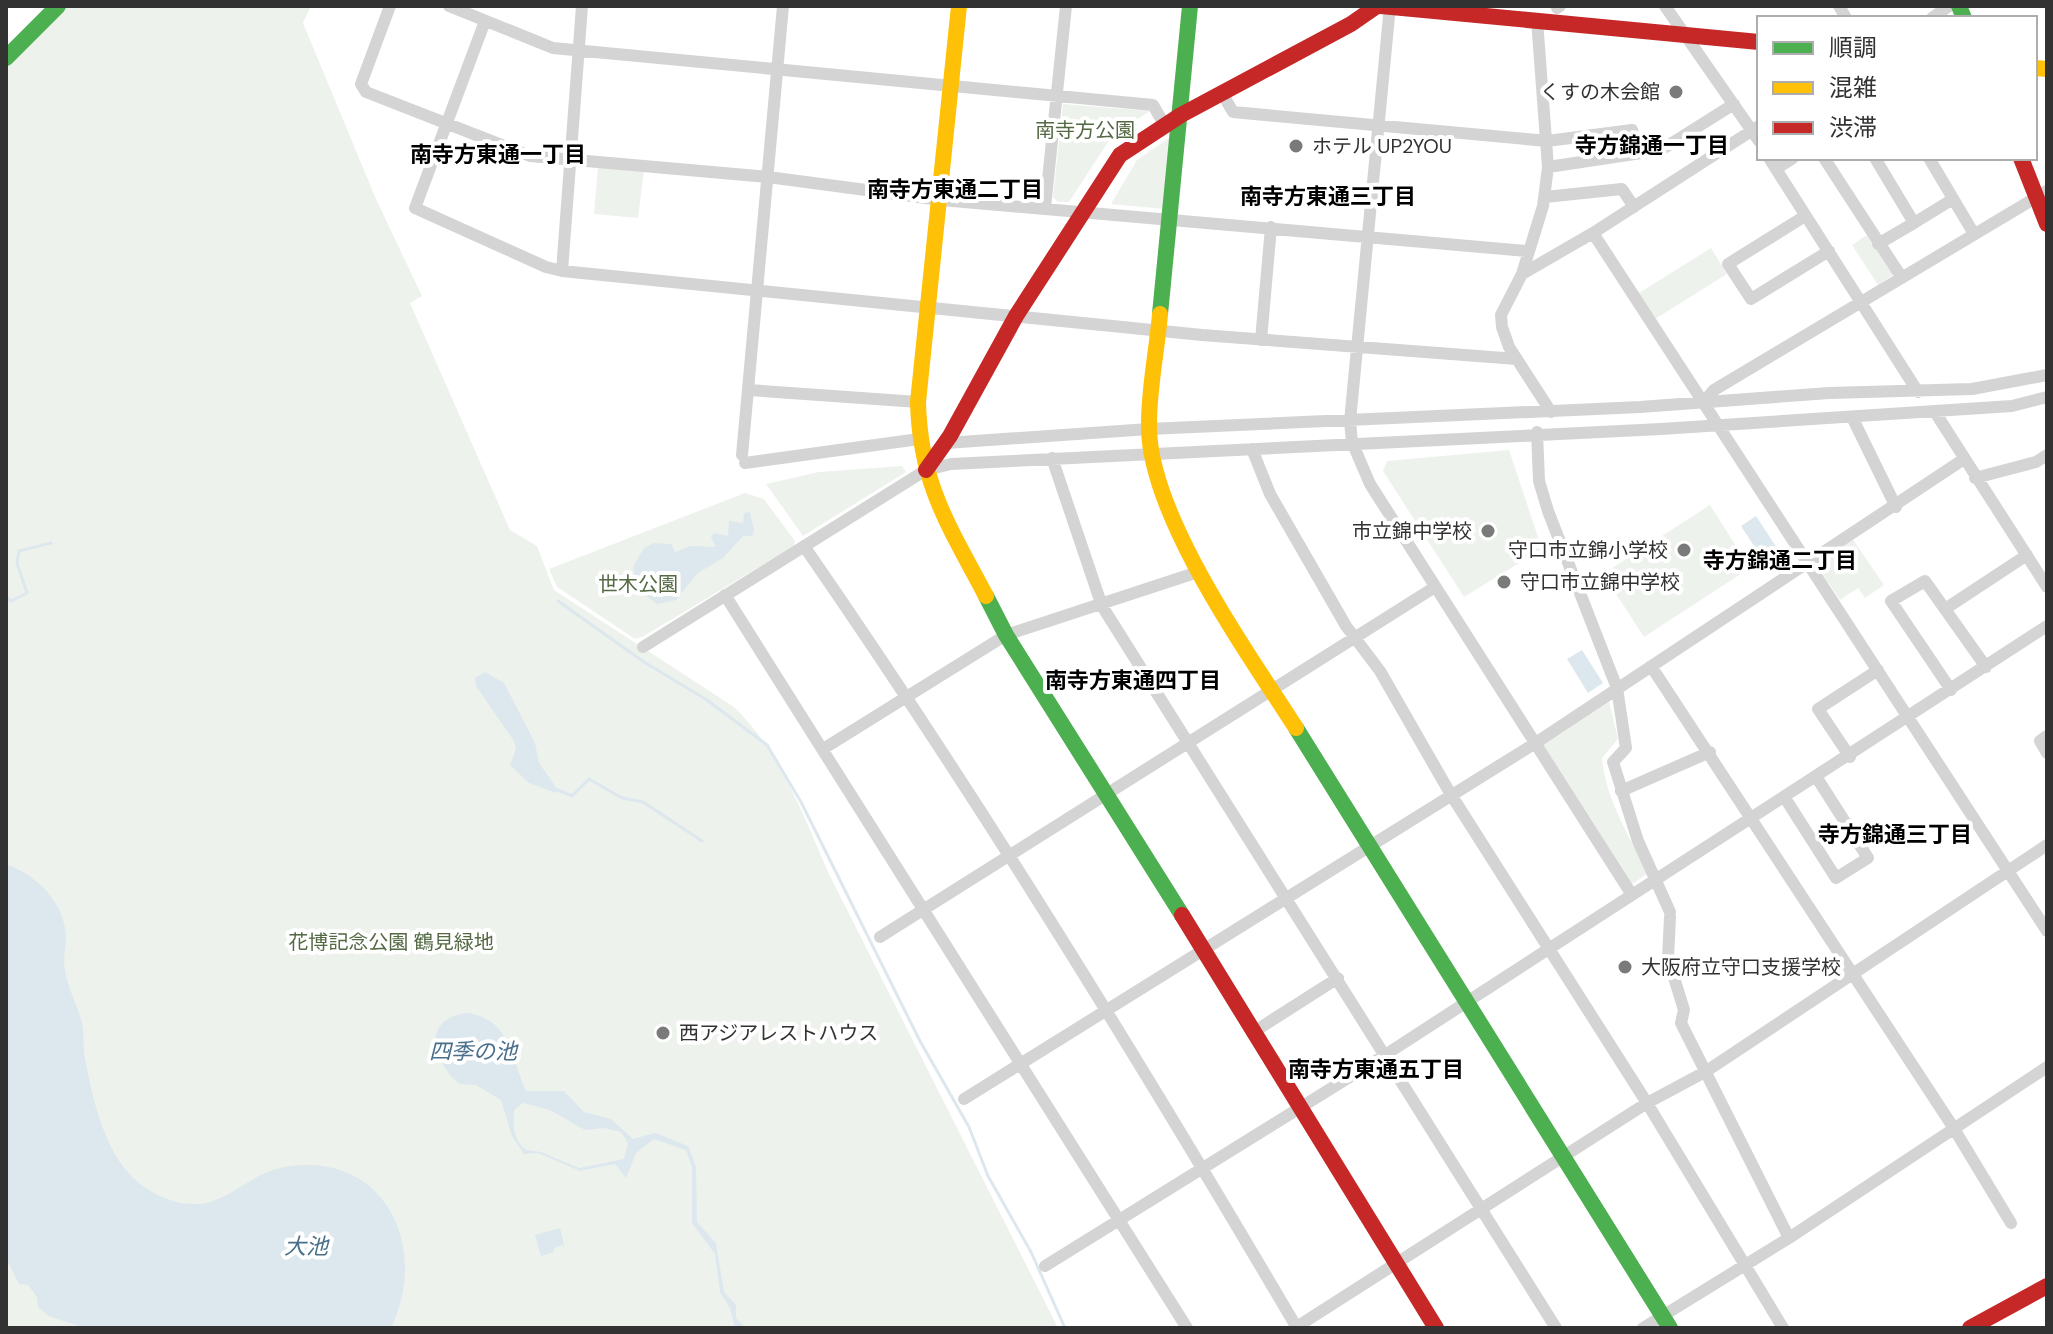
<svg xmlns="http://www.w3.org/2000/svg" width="2053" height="1334" viewBox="0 0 2053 1334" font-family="'DM Sans','Noto Sans JP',sans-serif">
<rect width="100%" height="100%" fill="#fff"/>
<!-- green -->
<path fill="#eef2ec" d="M 67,6 L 311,6 L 303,23 L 376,199 L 422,296 L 410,303 L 510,530 L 537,546 L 554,590 L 734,707 C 779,750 804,816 828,872 L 1058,1328 L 6,1328 L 6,66 Z
M 1063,104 L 1150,111 L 1112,136 L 1069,202 L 1058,202 L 1053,197 Z
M 1172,136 L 1165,209 L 1111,204 L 1137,160 Z
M 598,166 L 644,171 L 638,218 L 594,214 Z
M 1867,235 L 1893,275 L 1878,285 L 1852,245 Z
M 1711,248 L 1727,274 L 1655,319 L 1639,293 Z
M 1509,450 L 1542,549 L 1464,597 L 1383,471 L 1387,461 Z
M 902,466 L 906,472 L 803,536 L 766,484 L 819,472 Z
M 745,493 L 764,499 L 795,541 L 794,546 L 644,636 L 635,639 L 557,587 L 549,569 Z
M 1710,505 L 1750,568 L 1644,637 L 1603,574 Z
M 1852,538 L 1884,585 L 1865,598 L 1858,588 L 1840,600 L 1815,563 Z
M 1609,701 L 1618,739 L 1602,758 C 1605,798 1630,838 1648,873 L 1631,885 L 1543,745 Z"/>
<!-- water -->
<path fill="#dde7ee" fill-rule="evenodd" d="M 750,512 L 754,530 L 752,536 L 743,536 L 723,558 L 698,573 L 676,600 L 657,604 L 638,590 L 633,567 L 644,548 L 654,543 L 671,544 L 675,552 L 690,546 L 716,547 L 711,537 L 714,533 L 728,536 L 729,521 L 743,523 L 744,513 Z
M 1756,516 L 1777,548 L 1762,558 L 1741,526 Z
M 1582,650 L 1603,683 L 1588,693 L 1567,659 Z
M 485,672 L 504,683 L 535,743 L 539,763 L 558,790 L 556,793 L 529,783 L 510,765 L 516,749 L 514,741 L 476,686 L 475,678 Z
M 6,864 C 34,874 60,898 65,928 C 68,942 62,956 65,971 C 68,988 77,1005 82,1023 C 84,1033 83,1043 84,1053 C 92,1097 105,1162 146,1188 C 160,1198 180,1205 197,1204 C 227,1203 251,1174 280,1168 C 382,1147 431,1244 391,1328 L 85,1328 L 49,1316 L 38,1307 L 37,1297 L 28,1285 L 19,1284 L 6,1258 Z
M 467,1013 C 511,1019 511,1058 526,1091 L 564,1091 L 584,1112 L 611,1119 L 633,1139 L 655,1133 L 688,1146 L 696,1167 L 697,1222 L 716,1243 L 724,1292 L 736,1305 L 736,1318 L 746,1328 L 735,1328 L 730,1308 L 720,1292 L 715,1254 L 692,1223 L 692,1167 L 686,1150 L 654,1139 L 636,1153 L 626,1178 L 615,1164 L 580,1171 L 538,1153 L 524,1154 L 512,1136 L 501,1100 L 476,1085 L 459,1084 C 434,1062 419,1019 467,1013 ZM 523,1103 L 550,1110 L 585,1130 L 604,1128 L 621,1132 L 628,1143 L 624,1159 L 579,1168 L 541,1152 L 526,1150 C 513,1140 513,1125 514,1110 Z
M 560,1228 L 565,1249 L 563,1245 L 554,1248 L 554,1252 L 541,1256 L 535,1235 Z"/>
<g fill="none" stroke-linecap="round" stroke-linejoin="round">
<!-- stream -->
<path stroke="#dde7ee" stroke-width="3" d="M 6,597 L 11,601 L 27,593 L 17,563 L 19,551 L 51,543
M 558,601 L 644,662 L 707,700 L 767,745 L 801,802 L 920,1041 L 969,1127 L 988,1176 L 1031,1252 L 1065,1328
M 558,790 L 572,796 L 589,779 L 622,798 L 643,802 L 702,841"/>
<!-- street -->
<path stroke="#d4d4d4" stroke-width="12" d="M 390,6 L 361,84 L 366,92 L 530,156 L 768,177 L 941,200 L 1527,251
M 449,6 L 553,48 L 1153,105 L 1164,124
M 1390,6 L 1350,421 L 1352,442 L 1370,484 L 1632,895
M 1665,6 L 1759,141
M 1839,6 L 1846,18
M 1557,8 L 1560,6
M 1932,18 L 1949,6
M 1537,20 L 1548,167 L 1543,206 L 1522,274 L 1501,315 L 1502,327 L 1509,347 L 1551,412
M 485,21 L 415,208 L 546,267 L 562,271 L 1202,335 L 1517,359
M 1222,93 L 1233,112 L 1547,141 L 1632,130 L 1638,153
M 1769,158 L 1918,392
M 1824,158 L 1902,278
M 1875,158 L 1914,223 L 1878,244
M 1929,158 L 1974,234
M 1548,167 L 1661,150 L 1734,104
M 1776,169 L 1793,158
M 1545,197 L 1622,189 L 1634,207
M 1045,208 L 1066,6
M 1805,216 L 1728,264 L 1751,299 L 1829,251
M 1914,223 L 1953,199
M 1593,233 L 2047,931
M 562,271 L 582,6
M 1522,274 L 1593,233 L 1759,126
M 1261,340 L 1271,227
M 749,390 L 918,402
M 1703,403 L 1714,390 L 2047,191
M 1935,412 L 2047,587
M 1852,417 L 1896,507
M 1537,432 L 1539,481 L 1548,511 L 1617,688 L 1626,748 L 1613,762 L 1638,841 L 1670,912
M 946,443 L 1149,429 L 1640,407 L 1829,393 L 1972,389 L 2047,375
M 1252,449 L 1270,494 L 1346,626 L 1380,671 L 1450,793 L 1647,1103 L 1783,1328
M 742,455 L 783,6
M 1052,458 L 1102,606 L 1556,1328
M 745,463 L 919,439
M 1975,478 L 2036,462 L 2047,455
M 804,546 C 979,799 1141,1063 1297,1328
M 725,595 L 1187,1328
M 1945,609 L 2027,555
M 643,647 L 926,470 L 951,464 L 1661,429 L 2012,406 L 2047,397
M 1651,666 L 1953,1127 L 2011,1223
M 1951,690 L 1891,601 L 1925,581 L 1986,667
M 2047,736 L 2040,741 L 2047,753
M 823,749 L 1006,635 L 1198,572
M 1850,757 L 1818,709 L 1878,670
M 1621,791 L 1710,752
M 1785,798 L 1836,878 L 1868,858 L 1817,778
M 1670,917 L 1668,958 L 1684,1010 L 1681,1023 L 1789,1238
M 880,937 L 1435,587
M 1252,1033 L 1338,978
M 964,1099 L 1534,744 L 1964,459
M 1045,1266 L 1385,1055 L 2047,626
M 1295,1328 L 1647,1103 L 1705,1072 L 2047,845
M 1643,1328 L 1789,1238 L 2047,1067"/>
<!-- fast -->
<path stroke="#4caf50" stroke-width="16" d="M 1959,6 L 1964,18
M 6,58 L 58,6
M 1160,314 L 1190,6
M 986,596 L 1006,635 L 1182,915
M 1296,728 L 1670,1328"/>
<!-- slow -->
<path stroke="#ffc107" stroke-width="16" d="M 959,6 L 918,402 C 920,484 949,526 986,596
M 2035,68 L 2047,69
M 1160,314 C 1157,351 1148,392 1149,429 C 1151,518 1248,653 1296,728"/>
<!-- jam -->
<path stroke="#c62828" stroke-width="16" d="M 1381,6 L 1759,42
M 2021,158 L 2047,224
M 926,470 L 950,436 L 1016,316 L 1120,155 L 1181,115 L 1351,24 L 1377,6
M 1182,915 L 1436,1328
M 1970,1328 L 2047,1286"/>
</g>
<!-- markers -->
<g fill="#7a7a7a" stroke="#fff" stroke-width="3">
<circle cx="1676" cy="92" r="8"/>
<circle cx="1296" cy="146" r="8"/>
<circle cx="1488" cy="531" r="8"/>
<circle cx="1684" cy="550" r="8"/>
<circle cx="1504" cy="582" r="8"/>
<circle cx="1625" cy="967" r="8"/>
<circle cx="663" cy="1033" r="8"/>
</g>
<g text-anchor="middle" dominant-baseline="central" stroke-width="8" stroke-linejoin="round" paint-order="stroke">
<!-- poi labels -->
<g font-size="20" fill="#323232" stroke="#fff" text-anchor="start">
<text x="1660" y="92" text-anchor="end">くすの木会館</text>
<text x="1312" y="146">ホテル UP2YOU</text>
<text x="1472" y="531" text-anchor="end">市立錦中学校</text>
<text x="1668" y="550" text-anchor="end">守口市立錦小学校</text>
<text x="1520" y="582">守口市立錦中学校</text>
<text x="1641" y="967">大阪府立守口支援学校</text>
<text x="679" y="1033">西アジアレストハウス</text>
</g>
<!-- park labels -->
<g font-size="20" fill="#546944" stroke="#fff">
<text x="1085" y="130">南寺方公園</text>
<text x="638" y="584">世木公園</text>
<text x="391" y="942">花博記念公園 鶴見緑地</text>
</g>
<!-- neighbourhood labels -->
<g font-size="22" font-weight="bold" fill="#000" stroke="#fff">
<text x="1652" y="145">寺方錦通一丁目</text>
<text x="498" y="154">南寺方東通一丁目</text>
<text x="955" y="189">南寺方東通二丁目</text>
<text x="1328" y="196">南寺方東通三丁目</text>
<text x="1780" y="560">寺方錦通二丁目</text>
<text x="1133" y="680">南寺方東通四丁目</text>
<text x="1895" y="834">寺方錦通三丁目</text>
<text x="1376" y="1069">南寺方東通五丁目</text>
</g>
<!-- water labels -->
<g font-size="22" font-style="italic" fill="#496f8b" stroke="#fff">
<text x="473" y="1051">四季の池</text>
<text x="306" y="1246">大池</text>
</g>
</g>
<!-- border -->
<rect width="2053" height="1334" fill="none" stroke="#323232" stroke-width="16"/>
<!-- legend -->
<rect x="1757" y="16" width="280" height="144" fill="#ffffff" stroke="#adadad" stroke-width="2"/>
<rect x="1773" y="42" width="40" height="12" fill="#4caf50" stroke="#adadad" stroke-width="2"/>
<text x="1829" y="56" font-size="24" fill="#323232">順調</text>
<rect x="1773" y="82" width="40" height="12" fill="#ffc107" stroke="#adadad" stroke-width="2"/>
<text x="1829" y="96" font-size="24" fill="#323232">混雑</text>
<rect x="1773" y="122" width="40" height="12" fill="#c62828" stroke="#adadad" stroke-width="2"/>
<text x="1829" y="136" font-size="24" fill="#323232">渋滞</text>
</svg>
